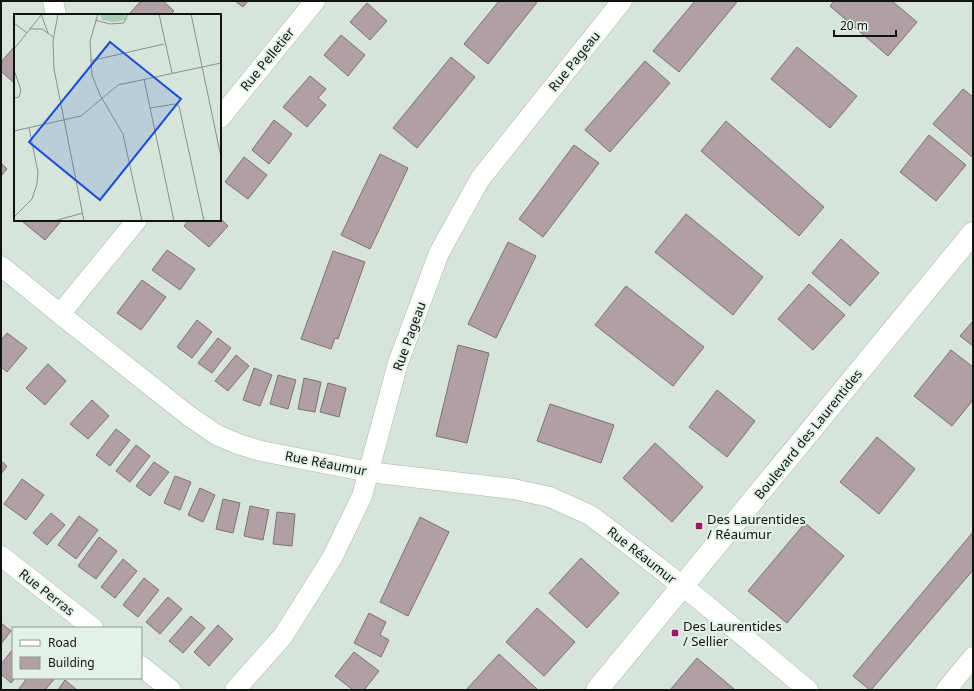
<svg xmlns="http://www.w3.org/2000/svg" width="974" height="691" viewBox="0 0 974 691" font-family="'Noto Sans',sans-serif">
<rect width="100%" height="100%" fill="#d6e4da"/>
<!-- building -->
<path fill="#b0a0a6" stroke="#7e7076" d="M 141,1 L 163,1 L 174,11 L 170,15 L 131,15 L 129,14 Z
M 235,1 L 248,1 L 243,7 Z
M 499,1 L 538,1 L 488,64 L 464,44 Z
M 695,1 L 736,1 L 737,2 L 679,72 L 653,51 Z
M 834,1 L 892,1 L 917,22 L 888,56 L 830,6 Z
M 367,3 L 387,21 L 370,40 L 350,22 Z
M 341,35 L 365,55 L 348,76 L 324,55 Z
M 15,46 L 15,84 L 1,71 L 1,62 Z
M 797,47 L 857,96 L 830,128 L 771,79 Z
M 451,57 L 475,77 L 417,148 L 393,128 Z
M 645,61 L 670,83 L 610,152 L 585,130 Z
M 310,76 L 326,89 L 318,98 L 326,105 L 307,127 L 283,107 Z
M 963,89 L 973,97 L 973,155 L 972,157 L 933,124 Z
M 274,120 L 292,134 L 269,164 L 252,150 Z
M 726,121 L 824,207 L 799,236 L 701,151 Z
M 929,135 L 966,165 L 936,201 L 900,172 Z
M 574,145 L 599,163 L 543,237 L 519,219 Z
M 380,154 L 408,168 L 370,249 L 341,235 Z
M 244,157 L 267,175 L 248,199 L 225,182 Z
M 1,163 L 7,169 L 1,176 Z
M 686,214 L 763,277 L 733,315 L 655,252 Z
M 220,218 L 228,226 L 209,247 L 184,226 L 189,220 L 220,220 Z
M 25,220 L 62,220 L 45,240 L 23,222 Z
M 841,239 L 879,273 L 850,306 L 812,273 Z
M 508,242 L 536,256 L 496,338 L 468,324 Z
M 167,250 L 195,269 L 180,290 L 152,270 Z
M 333,251 L 365,262 L 338,339 L 335,338 L 331,349 L 301,339 Z
M 142,280 L 166,297 L 141,330 L 117,313 Z
M 809,284 L 845,315 L 813,350 L 778,319 Z
M 626,286 L 704,347 L 673,386 L 595,325 Z
M 197,320 L 212,332 L 192,358 L 177,347 Z
M 973,321 L 973,346 L 960,336 Z
M 7,333 L 27,348 L 7,372 L 1,367 L 1,340 Z
M 218,338 L 231,348 L 212,373 L 198,363 Z
M 458,345 L 489,353 L 467,443 L 436,436 Z
M 951,350 L 973,367 L 973,400 L 952,426 L 914,396 Z
M 236,355 L 249,366 L 228,391 L 215,381 Z
M 48,364 L 66,381 L 45,405 L 26,388 Z
M 254,368 L 272,375 L 260,406 L 243,400 Z
M 278,375 L 296,380 L 288,409 L 270,404 Z
M 304,378 L 321,382 L 315,412 L 298,409 Z
M 328,383 L 346,388 L 339,417 L 320,412 Z
M 717,390 L 755,421 L 727,457 L 689,427 Z
M 92,400 L 109,416 L 88,439 L 70,424 Z
M 550,404 L 614,425 L 601,463 L 537,441 Z
M 116,429 L 130,440 L 110,466 L 96,455 Z
M 877,437 L 915,469 L 879,514 L 840,482 Z
M 655,443 L 703,487 L 672,522 L 623,478 Z
M 136,445 L 150,456 L 130,482 L 116,471 Z
M 1,461 L 7,466 L 1,474 Z
M 154,462 L 169,472 L 150,496 L 136,486 Z
M 175,476 L 191,482 L 180,510 L 164,503 Z
M 22,479 L 44,495 L 26,520 L 4,504 Z
M 200,488 L 215,495 L 203,522 L 188,515 Z
M 223,499 L 240,503 L 233,533 L 216,529 Z
M 250,506 L 269,510 L 263,540 L 244,536 Z
M 277,512 L 295,514 L 292,546 L 273,544 Z
M 51,513 L 65,525 L 47,545 L 33,533 Z
M 79,516 L 98,530 L 76,559 L 58,545 Z
M 420,517 L 449,532 L 408,616 L 380,602 Z
M 805,523 L 844,556 L 787,623 L 748,591 Z
M 973,532 L 973,570 L 871,690 L 870,690 L 853,676 Z
M 99,537 L 117,551 L 96,579 L 78,566 Z
M 581,558 L 619,593 L 587,628 L 549,593 Z
M 123,559 L 137,571 L 115,598 L 101,587 Z
M 144,578 L 159,590 L 138,617 L 123,605 Z
M 168,597 L 182,609 L 160,634 L 146,622 Z
M 537,608 L 575,642 L 544,676 L 506,642 Z
M 369,613 L 386,622 L 380,635 L 389,640 L 381,657 L 354,643 Z
M 191,616 L 205,628 L 183,653 L 169,641 Z
M 1,623 L 11,631 L 1,644 Z
M 218,625 L 233,639 L 209,666 L 194,652 Z
M 13,649 L 13,678 L 15,678 L 11,683 L 1,674 L 1,664 Z
M 354,652 L 379,671 L 364,690 L 353,690 L 335,676 Z
M 499,654 L 537,689 L 535,690 L 466,690 Z
M 697,658 L 734,689 L 733,690 L 670,690 Z
M 27,678 L 55,678 L 45,690 L 20,690 L 19,689 Z
M 65,680 L 77,690 L 58,690 Z"/>
<g fill="none" stroke-linecap="round" stroke-linejoin="round">
<!-- minor casing -->
<g stroke="#a8b6ac" stroke-width="21">
<path id="minor" d="M 53,1 L 56,15
M 220,118 L 315,1
M 1,266 L 60,314 L 189,416 L 217,435 L 238,444 L 261,451 L 369,472 L 513,489 L 550,497 L 590,515 L 614,533 L 699,599 L 808,690
M 60,314 L 137,220
M 1,556 L 93,628
M 141,666 L 171,690
M 235,690 L 283,636 L 332,558 L 362,496 L 398,363 L 439,253 L 480,179 L 622,1
M 946,690 L 973,657"/>
</g>
<!-- tertiary casing -->
<g stroke="#a8b6ac" stroke-width="23">
<path id="tertiary" d="M 597,690 L 973,233"/>
</g>
<!-- minor -->
<use href="#minor" stroke="#fff" stroke-width="20"/>
<!-- tertiary -->
<use href="#tertiary" stroke="#fff" stroke-width="22"/>
</g>
<!-- markers -->
<g fill="#9d1768" stroke="#e3f1e7" stroke-width="1.5">
<rect x="695" y="522" width="8" height="8" rx="2"/>
<rect x="671" y="629" width="8" height="8" rx="2"/>
</g>
<g text-anchor="middle" dominant-baseline="central" stroke-width="4" stroke-linejoin="round" paint-order="stroke">
<!-- street labels -->
<g font-size="13" fill="#101411" stroke="#e3f1e7">
<text transform="translate(267 59) rotate(-51)">Rue Pelletier</text>
<text transform="translate(574 61) rotate(-51)">Rue Pageau</text>
<text transform="translate(409 336) rotate(-70)">Rue Pageau</text>
<text transform="translate(808 434) rotate(-51)">Boulevard des Laurentides</text>
<text transform="translate(326 463) rotate(11)">Rue Réaumur</text>
<text transform="translate(642 555) rotate(38)">Rue Réaumur</text>
<text transform="translate(47 592) rotate(38)">Rue Perras</text>
</g>
<!-- poi labels -->
<g font-size="13" fill="#101411" stroke="#e3f1e7" text-anchor="start">
<text x="707" y="519">Des Laurentides<tspan x="707" dy="15">/ Réaumur</tspan></text>
<text x="683" y="626">Des Laurentides<tspan x="683" dy="15">/ Sellier</tspan></text>
</g>
</g>
<!-- overview -->
<g transform="translate(14 14)">
<rect width="207" height="207" fill="#d6e4da"/>
<path d="M 86,0 L 112,0 L 111,6 L 99,8 L 88,6 Z" fill="#accdb5"/>
<path fill="none" stroke="#87918a" stroke-width="1" d="M 27,0 L 34,19M 44,0 L 39,27 L 40,55 L 70,207M 84,0 L 76,27 L 78,61 L 86,81 L 109,120 L 128,207M 145,0 L 158,59M 177,0 L 207,143M 81,6 L 96,10 L 110,9 L 114,0M 0,9 L 13,19M 16,15 L 28,15 L 39,23M 0,35 L 28,0M 76,47 L 150,30M 0,56 L 7,76 L 5,83 L 0,84M 130,65 L 160,207M 136,94 L 161,90 L 165,92 L 190,207M 0,117 L 67,102 L 104,71 L 207,49M 0,203 L 18,185 L 23,170 L 24,158 L 15,114M 40,207 L 69,199"/>
<path fill="#1d4ed8" fill-opacity="0.15" stroke="#1d4ed8" stroke-width="2" d="M 96,28 L 167,85 L 86,186 L 15,128 Z"/>
<rect width="207" height="207" fill="none" stroke="#101411" stroke-width="2"/>
</g>
<!-- border -->
<rect width="974" height="691" fill="none" stroke="#101411" stroke-width="4"/>
<!-- legend -->
<rect x="12" y="627" width="130" height="52" fill="#e3f1e7" stroke="#8f9991"/>
<rect x="20" y="640" width="20" height="6" fill="#ffffff" stroke="#8f9991"/>
<text x="48" y="647" font-size="12" fill="#101411">Road</text>
<rect x="20" y="657" width="20" height="12" fill="#b0a0a6" stroke="#8f9991"/>
<text x="48" y="667" font-size="12" fill="#101411">Building</text>
<!-- scale -->
<path d="M834 30v6h62v-6" fill="none" stroke="#101411" stroke-width="2"/>
<text x="840" y="30" font-size="12" fill="#101411" stroke="#e3f1e7" stroke-width="3" paint-order="stroke">20 m</text>
</svg>
